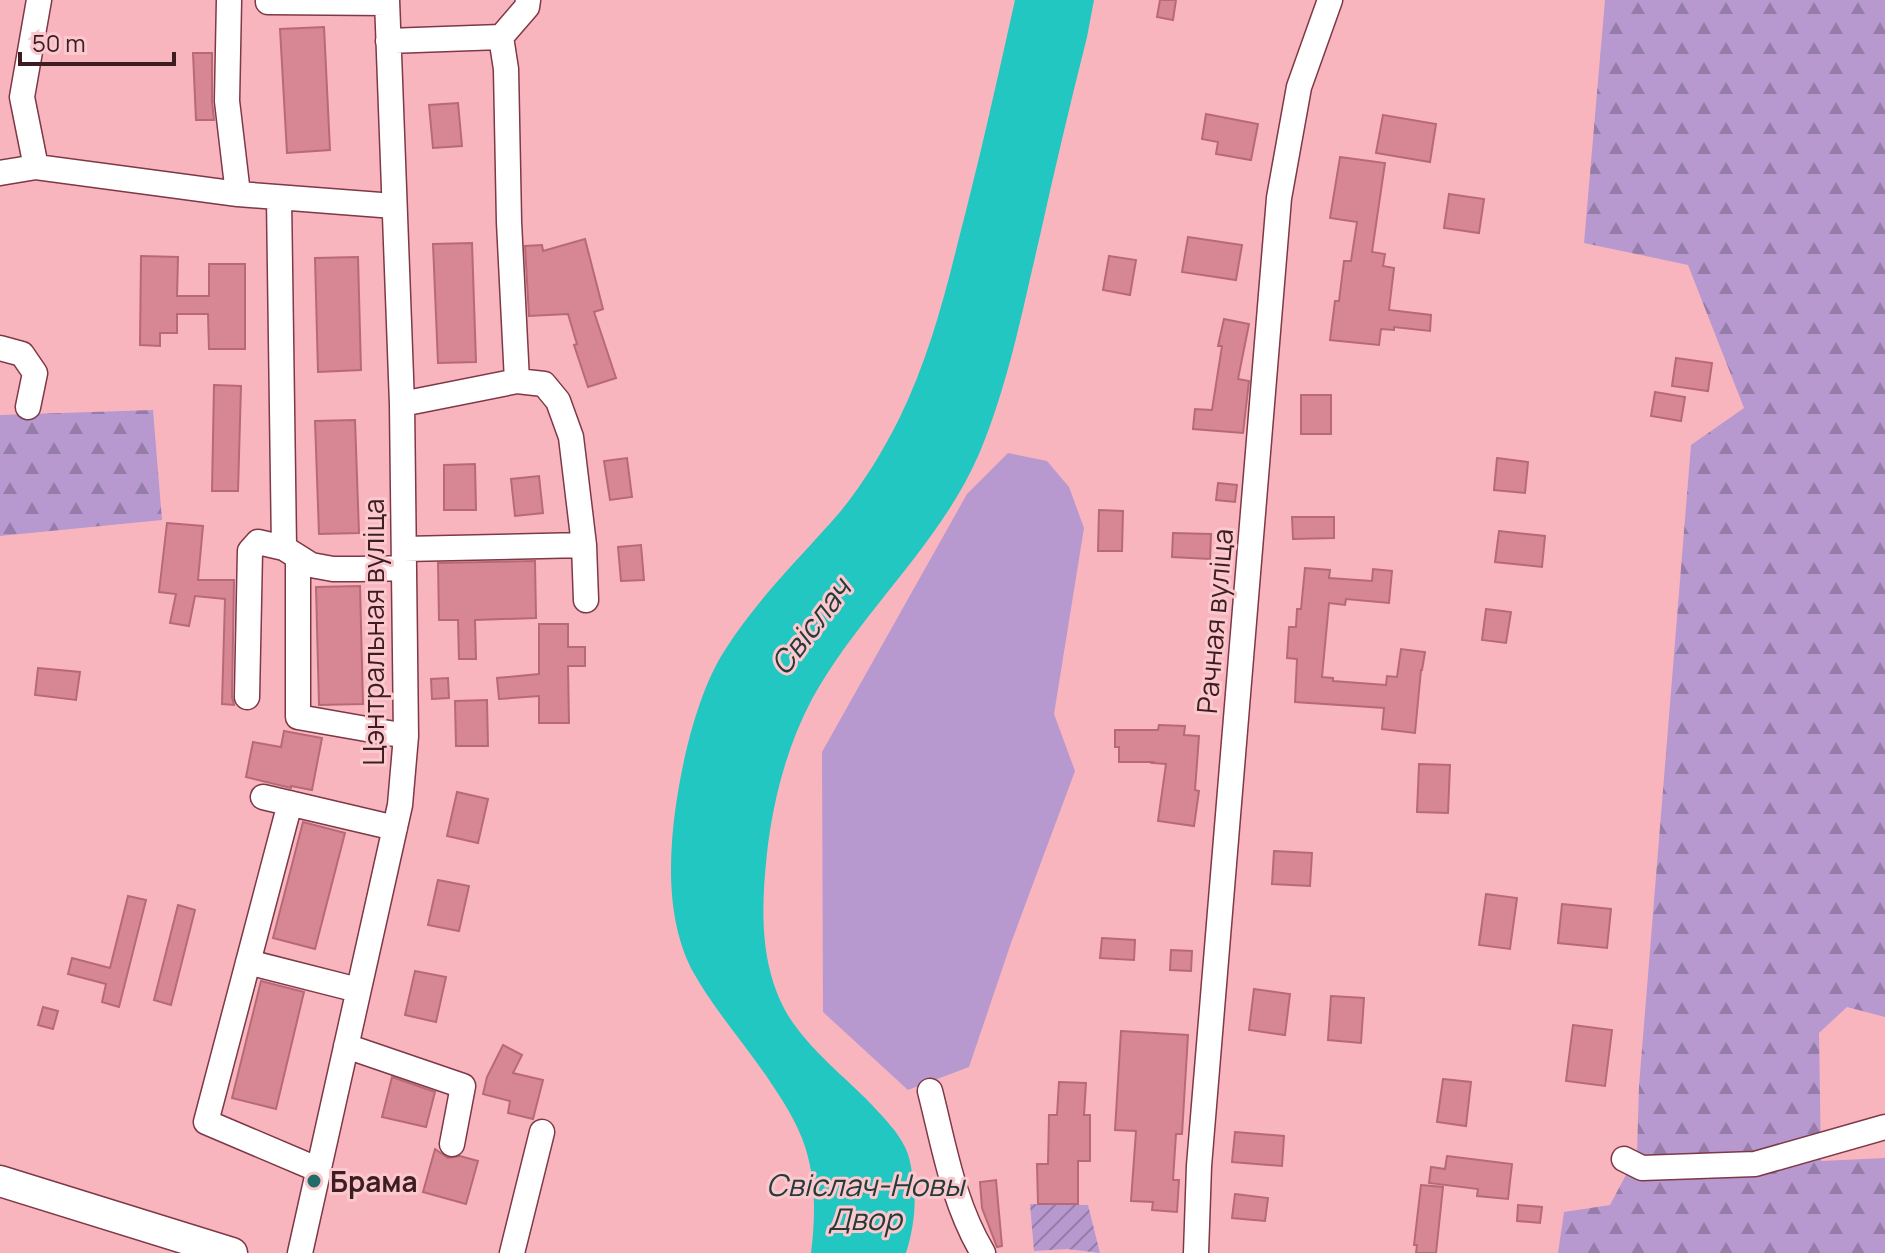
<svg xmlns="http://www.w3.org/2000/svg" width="1885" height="1253" viewBox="0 0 1885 1253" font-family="Manrope,sans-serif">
<defs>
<pattern id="forest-firs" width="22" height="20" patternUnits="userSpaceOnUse" patternTransform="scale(2)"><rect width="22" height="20" fill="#b799cf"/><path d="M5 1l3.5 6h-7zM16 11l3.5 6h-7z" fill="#967ca8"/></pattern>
<pattern id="garden-furrows" width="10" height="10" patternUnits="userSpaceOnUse" patternTransform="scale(2)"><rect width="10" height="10" fill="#b799cf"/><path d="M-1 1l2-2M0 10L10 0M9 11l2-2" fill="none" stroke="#967ca8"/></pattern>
</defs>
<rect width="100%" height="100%" fill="#f8b5be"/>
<!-- grass -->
<path fill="#b799cf" d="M 1008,453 L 1047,461 L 1069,487 L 1084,528 L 1054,714 L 1075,771 L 1011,943 L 969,1067 L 908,1090 L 823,1012 L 822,752 L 967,494 Z"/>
<!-- forest -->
<path fill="url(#forest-firs)" d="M 1605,0 L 1885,0 L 1885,1017 L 1847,1007 L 1819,1033 L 1821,1161 L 1885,1158 L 1885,1253 L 1558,1253 L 1564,1212 L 1610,1205 L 1637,1154 L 1639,1086 L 1691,445 L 1744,408 L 1688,265 L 1584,243 Z
M 153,410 L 162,520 L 0,536 L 0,415 Z"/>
<!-- garden -->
<path fill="url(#garden-furrows)" d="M 1030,1204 L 1088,1205 L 1100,1253 L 1067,1249 L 1034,1251 Z"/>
<!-- water -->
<path fill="#21c7c0" d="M 1015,0 L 1094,0 L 1087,37 C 1070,104 1054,172 1039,240 C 1022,312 1008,385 979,454 C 939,546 860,612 812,699 C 787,746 773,800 767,853 C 761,909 759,967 789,1017 C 811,1051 844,1076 872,1105 C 884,1118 897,1131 905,1147 C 911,1159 912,1174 914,1187 C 916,1209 913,1231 906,1253 L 811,1253 C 815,1221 816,1188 808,1157 C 802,1131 786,1105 771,1083 C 746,1045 714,1010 692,970 C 672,931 669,885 672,842 C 676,785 694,697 725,650 C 757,599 801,557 840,512 C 863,484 883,451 899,419 C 927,362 943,303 958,242 C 979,162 997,81 1015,0 Z"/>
<!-- building -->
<path fill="#d78793" stroke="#b76a76" stroke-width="2" d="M 1160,0 L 1176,0 L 1173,20 L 1157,17 Z
M 324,27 L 330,150 L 287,153 L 280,29 Z
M 193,53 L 212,53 L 212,101 L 214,120 L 196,120 Z
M 458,103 L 462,146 L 433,148 L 429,105 Z
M 1206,114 L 1258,124 L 1251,160 L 1216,154 L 1218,142 L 1202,139 Z
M 1383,115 L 1436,124 L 1430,162 L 1376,153 Z
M 1340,157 L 1385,163 L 1372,252 L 1385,254 L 1383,266 L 1394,268 L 1389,310 L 1431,315 L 1430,331 L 1394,327 L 1394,330 L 1381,329 L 1379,345 L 1330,340 L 1335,301 L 1339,301 L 1344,261 L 1351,261 L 1357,222 L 1330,218 Z
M 1449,194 L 1484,199 L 1479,233 L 1444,228 Z
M 1188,237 L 1242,245 L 1236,280 L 1182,272 Z
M 585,239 L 603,309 L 594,312 L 616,378 L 588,387 L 574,345 L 577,344 L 568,314 L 529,316 L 525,246 L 542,245 L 543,251 Z
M 472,243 L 476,362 L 438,363 L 433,244 Z
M 141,256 L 178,257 L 177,296 L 209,296 L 209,264 L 245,264 L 245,349 L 209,349 L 208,314 L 177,314 L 177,333 L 160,333 L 160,346 L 140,345 Z
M 1109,256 L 1136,260 L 1130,295 L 1103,290 Z
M 358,257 L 361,370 L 318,372 L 315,258 Z
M 1224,319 L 1249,324 L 1238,379 L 1249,381 L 1243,433 L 1193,429 L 1195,409 L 1212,410 L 1222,346 L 1218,346 Z
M 1676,358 L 1712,363 L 1708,391 L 1672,386 Z
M 214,385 L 241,386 L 238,491 L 212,491 Z
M 1655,392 L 1685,397 L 1681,421 L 1651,416 Z
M 1301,395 L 1331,395 L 1331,434 L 1301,434 Z
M 355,420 L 359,533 L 319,534 L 315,421 Z
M 627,458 L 632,497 L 610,500 L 604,461 Z
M 1497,458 L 1528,462 L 1525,493 L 1494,490 Z
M 475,464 L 476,510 L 444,510 L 444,465 Z
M 539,476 L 543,513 L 515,516 L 511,479 Z
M 1218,483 L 1237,485 L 1235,502 L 1216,500 Z
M 1099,510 L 1123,511 L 1122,551 L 1098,551 Z
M 1292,517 L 1334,517 L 1334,538 L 1293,539 Z
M 167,523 L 203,526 L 198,580 L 234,580 L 232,697 L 234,705 L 222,704 L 225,599 L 195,596 L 189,626 L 170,623 L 176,594 L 159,592 Z
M 1499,531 L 1545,536 L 1542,567 L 1495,562 Z
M 1173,533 L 1211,534 L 1210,559 L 1172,557 Z
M 641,545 L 644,580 L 621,581 L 618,547 Z
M 535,561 L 536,618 L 475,620 L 476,659 L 459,659 L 458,620 L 439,620 L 438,563 Z
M 1305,568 L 1330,570 L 1329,578 L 1372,581 L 1373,569 L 1392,571 L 1389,603 L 1346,599 L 1345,605 L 1329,603 L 1322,677 L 1333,678 L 1333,681 L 1386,685 L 1387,676 L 1397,677 L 1401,649 L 1425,652 L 1422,670 L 1421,670 L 1415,733 L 1382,729 L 1384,708 L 1295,702 L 1297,659 L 1287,658 L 1289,627 L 1296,627 L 1297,609 L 1301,609 Z
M 360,586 L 363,704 L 319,705 L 316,587 Z
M 1486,609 L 1511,612 L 1506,643 L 1482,640 Z
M 539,624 L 568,624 L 568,647 L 585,647 L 585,666 L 568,666 L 569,723 L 539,723 L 539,696 L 499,699 L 497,678 L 539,674 Z
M 38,668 L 80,672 L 76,700 L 35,695 Z
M 448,678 L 449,698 L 432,699 L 431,679 Z
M 487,700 L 488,746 L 456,746 L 455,701 Z
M 1159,725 L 1185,726 L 1184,735 L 1199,736 L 1195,790 L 1199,791 L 1194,826 L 1158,821 L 1166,764 L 1152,763 L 1153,762 L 1119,762 L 1119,747 L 1115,747 L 1115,730 L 1158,730 Z
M 284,731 L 322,738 L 312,790 L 291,786 L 291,788 L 246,777 L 253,742 L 281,747 Z
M 1419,764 L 1450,765 L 1448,813 L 1417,812 Z
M 457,792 L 488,799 L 478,843 L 447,836 Z
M 303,822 L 345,833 L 315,949 L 273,938 Z
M 1274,851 L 1312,853 L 1310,886 L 1272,884 Z
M 438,880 L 469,886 L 459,931 L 428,925 Z
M 1486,894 L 1517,898 L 1510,949 L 1479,945 Z
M 128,896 L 146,900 L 119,1007 L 102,1002 L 106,984 L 68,974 L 72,958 L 110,968 Z
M 1562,904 L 1611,909 L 1607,948 L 1558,943 Z
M 178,905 L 195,910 L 171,1005 L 154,1000 Z
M 1102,938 L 1135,940 L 1134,960 L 1100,958 Z
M 1171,950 L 1192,951 L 1191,971 L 1170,970 Z
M 415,971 L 446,977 L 436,1022 L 405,1015 Z
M 261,981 L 304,992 L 276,1109 L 232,1098 Z
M 1254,989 L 1290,994 L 1285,1035 L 1249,1030 Z
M 1331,996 L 1364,998 L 1361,1043 L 1328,1040 Z
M 43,1007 L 58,1011 L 53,1029 L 38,1025 Z
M 1573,1025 L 1612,1030 L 1605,1086 L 1566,1081 Z
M 1121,1031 L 1188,1035 L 1182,1134 L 1176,1134 L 1173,1180 L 1179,1180 L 1177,1212 L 1152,1210 L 1153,1202 L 1131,1201 L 1136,1131 L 1115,1130 Z
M 503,1045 L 522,1055 L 513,1073 L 543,1080 L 533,1119 L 508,1113 L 510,1101 L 483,1094 L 487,1077 Z
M 392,1077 L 435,1092 L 426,1127 L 382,1117 Z
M 1443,1079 L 1471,1082 L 1466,1126 L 1437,1122 Z
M 1059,1082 L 1086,1083 L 1084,1115 L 1090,1115 L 1090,1161 L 1078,1161 L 1078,1204 L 1038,1204 L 1037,1164 L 1048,1164 L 1049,1115 L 1057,1115 Z
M 1235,1132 L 1284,1136 L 1282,1166 L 1232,1162 Z
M 435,1149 L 448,1158 L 460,1156 L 478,1161 L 466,1204 L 423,1192 Z
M 1447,1156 L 1512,1164 L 1508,1199 L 1477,1196 L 1478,1189 L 1429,1183 L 1431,1167 L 1445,1169 Z
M 996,1180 L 1002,1246 L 997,1247 L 982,1208 L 980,1182 Z
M 1421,1185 L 1443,1187 L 1436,1253 L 1416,1253 L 1417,1245 L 1414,1245 Z
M 1235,1194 L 1268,1198 L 1265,1221 L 1232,1218 Z
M 1518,1205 L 1542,1207 L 1540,1223 L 1517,1221 Z"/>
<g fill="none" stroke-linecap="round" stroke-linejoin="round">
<!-- minor casing -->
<g stroke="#7e3846" stroke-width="27">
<path id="minor" d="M 229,0 L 227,101 L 238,194
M 268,0 L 268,2 L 387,3
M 501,37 L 506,69 L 509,222 L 517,381
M 388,41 L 501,37 L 527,7 L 528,0
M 36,167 L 22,97 L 39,0
M 0,173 L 36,167 L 238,194 L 394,206
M 279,198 L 284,548
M 0,348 L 22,354 L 35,373 L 28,407
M 402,404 L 517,381 L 544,384 L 558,401 L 571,437 L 584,545 L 586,600
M 404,549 L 584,545
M 298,557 L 298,717 L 406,736
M 247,697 L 250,551 L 258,542 L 284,548 L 311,565 L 333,569 L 358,569 L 404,568
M 263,797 L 395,828
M 290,803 L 206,1122 L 319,1170
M 248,962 L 358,990
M 346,1046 L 463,1086 L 452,1144
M 930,1091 C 944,1146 953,1203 983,1253
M 1624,1159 L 1642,1168 L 1755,1164 L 1885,1127
M 300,1253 L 400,805 L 406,736 L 402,404 L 387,0
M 512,1253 L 542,1132
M 1196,1253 L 1199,1166 L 1279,198 L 1299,87 L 1330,0"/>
</g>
<!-- major casing -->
<g stroke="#7e3846" stroke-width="33">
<path id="major" d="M 0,1181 L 232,1253"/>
</g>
<!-- minor -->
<use href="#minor" stroke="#fff" stroke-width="24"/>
<!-- major -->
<use href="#major" stroke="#fff" stroke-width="30"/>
</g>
<!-- markers -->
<circle fill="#216c68" stroke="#fbc8ce" stroke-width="3" cx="314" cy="1181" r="8"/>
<g text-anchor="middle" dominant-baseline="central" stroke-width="6" stroke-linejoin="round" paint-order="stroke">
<!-- street labels -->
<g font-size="28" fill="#3d1d22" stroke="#fbc8ce">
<text transform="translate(1214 621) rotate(-85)">Рачная вуліца</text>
<text transform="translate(373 632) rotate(-90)">Цэнтральная вуліца</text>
</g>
<!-- poi labels -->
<g font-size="28" font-weight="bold" fill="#3d1d22" stroke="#fbc8ce" text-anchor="start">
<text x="330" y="1181">Брама</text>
</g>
<!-- water labels -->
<g font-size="30" font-style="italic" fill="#233c3a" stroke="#fbc8ce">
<text transform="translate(810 626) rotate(-53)">Свіслач</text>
<text x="865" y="1184">Свіслач-Новы<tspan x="865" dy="34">Двор</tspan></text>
</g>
</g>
<!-- scale -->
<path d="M20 52v12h154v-12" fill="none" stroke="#3d1d22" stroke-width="4"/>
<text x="32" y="52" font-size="24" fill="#3d1d22" stroke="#fbc8ce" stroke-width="6" paint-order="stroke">50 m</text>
</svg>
